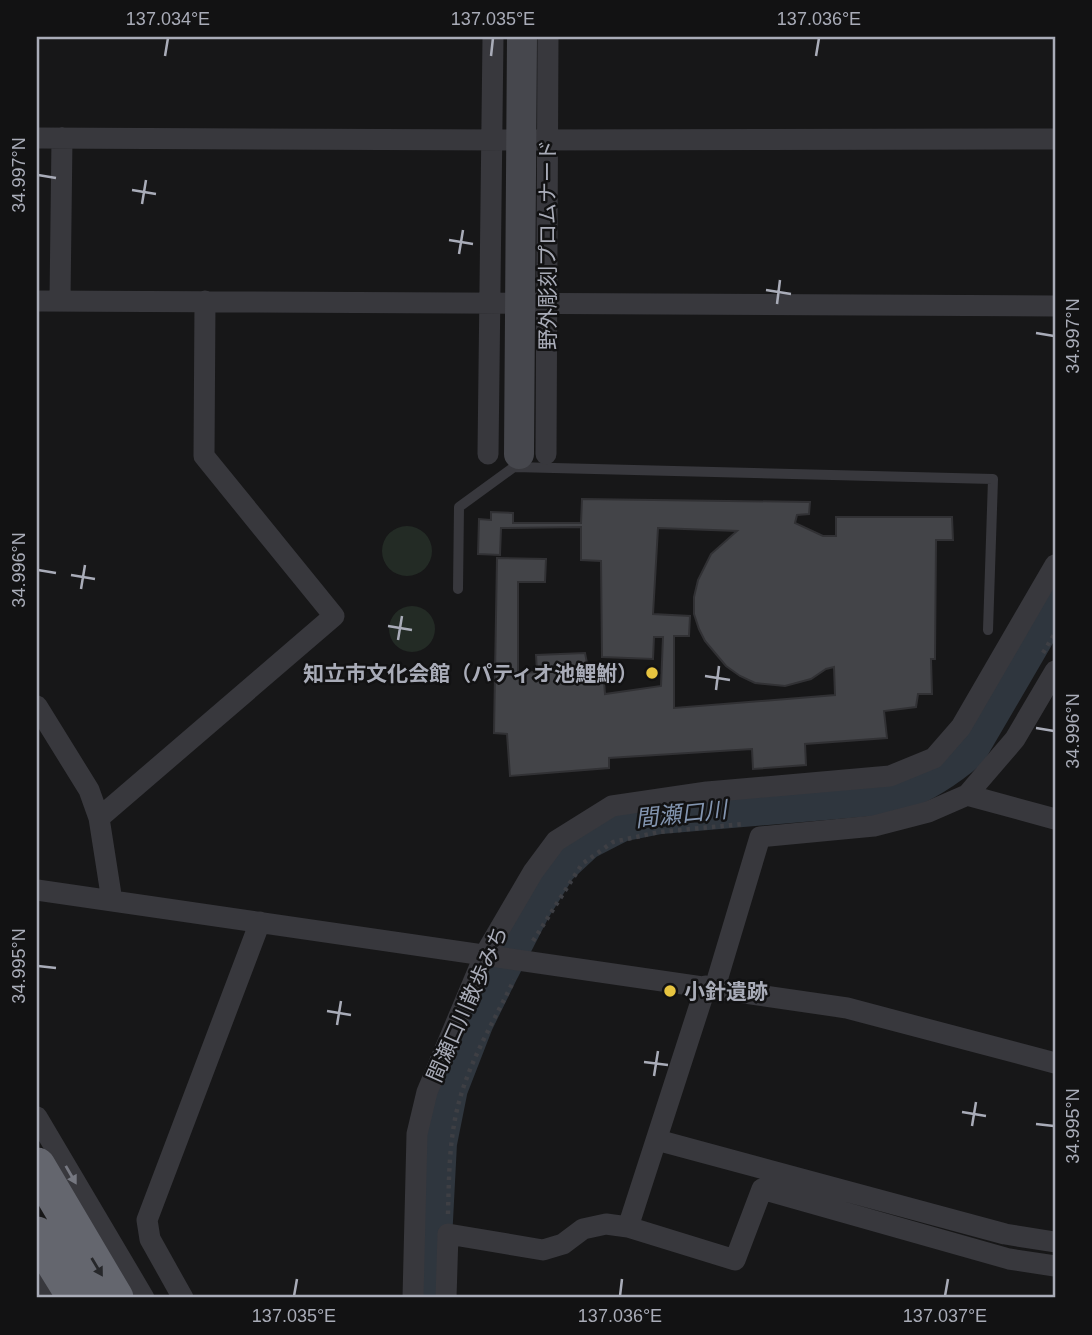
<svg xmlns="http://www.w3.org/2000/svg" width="1092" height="1335" viewBox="0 0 1092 1335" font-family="Arial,'Noto Sans JP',sans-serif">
<rect width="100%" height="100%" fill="#171718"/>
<!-- green -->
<path fill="#232b25" d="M382 551a25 25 0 1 1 50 0a25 25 0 1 1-50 0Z
M389 629a23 23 0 1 1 46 0a23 23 0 1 1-46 0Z"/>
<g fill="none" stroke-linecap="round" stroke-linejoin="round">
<!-- river -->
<path stroke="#2f363e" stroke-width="42" d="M 428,1298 L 436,1143 L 447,1088 L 473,1021 L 497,972 L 531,906 L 556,866 L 585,839 L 620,821 L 660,813 L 895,793 C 923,782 944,769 967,749 L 1055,598"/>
</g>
<!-- building -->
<path fill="#434448" stroke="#313134" stroke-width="2" fill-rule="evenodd" d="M 582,499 L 810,502 L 809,514 L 797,515 L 795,523 L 823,536 L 836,536 L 836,517 L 952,517 L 953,540 L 936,540 L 935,659 L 931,659 L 932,694 L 918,694 L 916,707 L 884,711 L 887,738 L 805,744 L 806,765 L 753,769 L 752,749 L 609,758 L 609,768 L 510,776 L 507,734 L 494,733 L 497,558 L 546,559 L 545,582 L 518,582 L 518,673 L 537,672 L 536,655 L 585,653 L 588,668 L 603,668 L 605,694 L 661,686 L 663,637 L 654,637 L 653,659 L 602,657 L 601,561 L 581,560 L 581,527 L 501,528 L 500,555 L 478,554 L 479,519 L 491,520 L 491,512 L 513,513 L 513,523 L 581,523 ZM 658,528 L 737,531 L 711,554 L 698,580 L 694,597 L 694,614 L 699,629 L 705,641 L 726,666 L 740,676 L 755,683 L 785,686 L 811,679 L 826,669 L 834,667 L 835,695 L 674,708 L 674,636 L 689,636 L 690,616 L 653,614 Z"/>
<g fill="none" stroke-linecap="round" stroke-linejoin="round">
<!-- path -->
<path stroke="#3e3f44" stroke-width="4.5" stroke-dasharray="3.5 5" stroke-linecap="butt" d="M 1043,653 L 1055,633
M 533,941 L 582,864 L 613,842 L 659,832 L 743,824
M 448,1214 C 449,1177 449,1138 459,1102 C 470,1060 495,1019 514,980"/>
<!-- lane -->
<path stroke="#38383d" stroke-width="10" d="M 514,467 L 993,479 L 988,630
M 458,589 L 459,507 L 514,467 L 517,460"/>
<!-- street -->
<path stroke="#38383d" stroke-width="21" d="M 37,138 L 521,140 L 1055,139
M 60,300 L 62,138
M 37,301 L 1055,306
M 488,454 L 493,37
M 546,454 L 548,37
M 37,706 L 89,790 L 99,818
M 967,795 L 1055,819
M 37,890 L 847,1008 L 1055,1063
M 112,901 L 99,818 L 334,616 L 204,456 L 205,301
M 715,987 L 760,837 L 874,826 L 928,812 L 967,795 L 1015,739 L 1055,671
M 37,1117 L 144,1298
M 657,1140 L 1005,1234 L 1055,1242
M 628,1227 L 706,986
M 37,1280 L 48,1298
M 183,1298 L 150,1239 L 147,1220 L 260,922
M 413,1298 L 417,1134 L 427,1092 L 485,954 L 533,872 L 556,841 L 612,806 L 707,792 L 890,776 L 934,758 L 961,727 L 1055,565
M 446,1298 L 448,1234 L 543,1250 L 563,1244 L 583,1229 L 606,1224 L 628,1227 L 735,1260 L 762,1189 L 1009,1259 L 1055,1266"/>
<!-- secondary -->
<path stroke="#46474d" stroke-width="30" d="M 519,454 L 522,37"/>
<!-- highway -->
<path stroke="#64666e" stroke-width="37" d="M 37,1166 L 115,1298
M 37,1235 L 76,1298"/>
</g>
<!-- one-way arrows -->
<defs><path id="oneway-solid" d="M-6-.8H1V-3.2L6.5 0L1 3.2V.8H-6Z" transform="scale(1.75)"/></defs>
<use fill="#767881" href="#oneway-solid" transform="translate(71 1175) rotate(60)"/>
<use fill="#26272a" href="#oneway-solid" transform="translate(97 1267) rotate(59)"/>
<!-- ticks -->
<path fill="none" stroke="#a9acb8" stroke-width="2.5" d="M 165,56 L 168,38M 491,56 L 493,38M 816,56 L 819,38M 38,175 L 56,178M 132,190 L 156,194M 142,204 L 146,180M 449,240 L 473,244M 459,254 L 463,230M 766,290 L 791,294M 777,304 L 780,280M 1036,333 L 1054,336M 38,570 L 56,573M 71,575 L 95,579M 81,589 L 85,565M 388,626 L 412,630M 398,640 L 402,616M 705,676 L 730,680M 716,690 L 719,666M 1036,728 L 1054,731M 38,966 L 56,968M 327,1011 L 351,1015M 337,1025 L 341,1001M 644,1062 L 668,1065M 654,1076 L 658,1051M 962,1112 L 986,1116M 1036,1124 L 1054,1126M 972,1126 L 976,1102M 294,1296 L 297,1279M 620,1296 L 622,1279M 945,1296 L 948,1279"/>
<!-- markers -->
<g fill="#e7c440" stroke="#121213" stroke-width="2.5">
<circle cx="652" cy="673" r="7"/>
<circle cx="670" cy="991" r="7"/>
</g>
<g text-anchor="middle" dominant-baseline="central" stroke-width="5" stroke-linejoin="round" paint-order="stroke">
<!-- street labels -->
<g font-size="21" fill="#a9acb8" stroke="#121213">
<text transform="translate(547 245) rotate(-90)">野外彫刻プロムナード</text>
<text transform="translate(467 1004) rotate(-66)">間瀬口川散歩みち</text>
</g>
<!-- poi labels -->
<g font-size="21" font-weight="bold" fill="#a9acb8" stroke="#121213" text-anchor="end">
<text x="638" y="673">知立市文化会館（パティオ池鯉鮒）</text>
<text x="684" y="991" text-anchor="start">小針遺跡</text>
</g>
<!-- water labels -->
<g font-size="23" font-style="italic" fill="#8395b0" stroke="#121213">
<text transform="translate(681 814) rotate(-6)">間瀬口川</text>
</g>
</g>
<!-- border -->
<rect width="1092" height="1335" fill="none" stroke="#121213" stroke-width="77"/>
<rect x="38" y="38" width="1016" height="1258" fill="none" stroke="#a9acb8" stroke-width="2.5"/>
<g font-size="18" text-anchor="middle" fill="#a9acb8">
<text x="168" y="25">137.034°E</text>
<text x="493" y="25">137.035°E</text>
<text x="819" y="25">137.036°E</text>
<text transform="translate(19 175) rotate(-90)" y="6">34.997°N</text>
<text transform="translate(1073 336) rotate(-90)" y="6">34.997°N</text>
<text transform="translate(19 570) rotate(-90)" y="6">34.996°N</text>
<text transform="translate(1073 731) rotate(-90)" y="6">34.996°N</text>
<text transform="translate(19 966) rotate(-90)" y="6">34.995°N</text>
<text transform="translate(1073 1126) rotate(-90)" y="6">34.995°N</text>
<text x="294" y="1322">137.035°E</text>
<text x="620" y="1322">137.036°E</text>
<text x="945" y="1322">137.037°E</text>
</g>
</svg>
